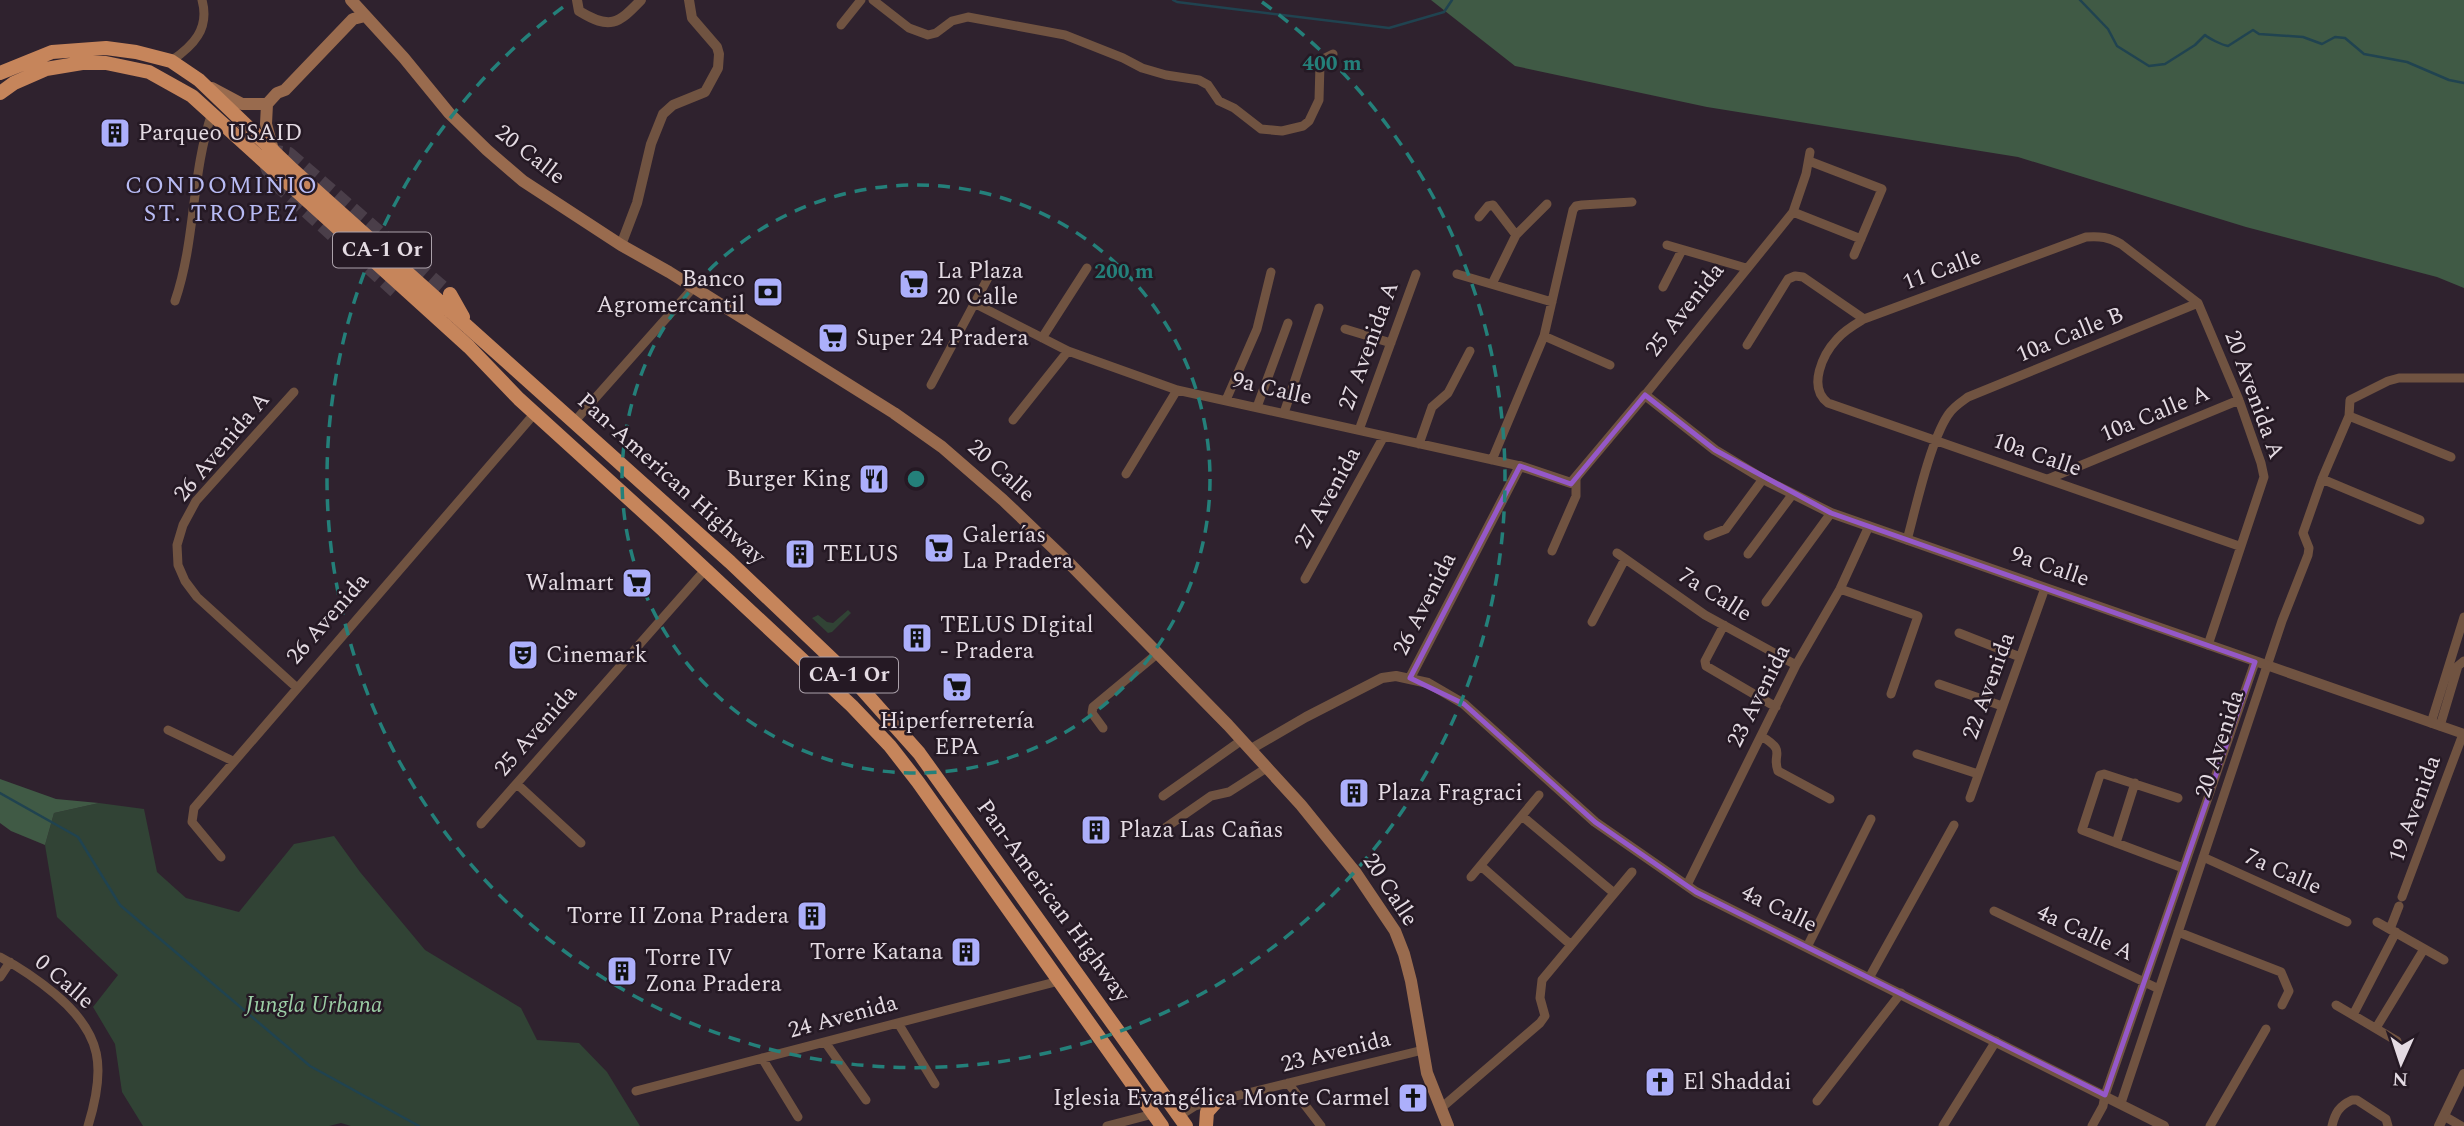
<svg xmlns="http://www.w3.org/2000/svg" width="2464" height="1126" viewBox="0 0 2464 1126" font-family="Spectral,serif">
<rect width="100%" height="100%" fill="#2f222e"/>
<!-- green -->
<path fill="#314335" d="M 848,610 L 851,613 L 832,632 L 828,633 L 812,618 L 818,615 L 827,622 L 833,623 Z
M 99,803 L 144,809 L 157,872 L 186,898 L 239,912 L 294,844 L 334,836 L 360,872 L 425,950 L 521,1008 L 537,1040 L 579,1043 L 607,1072 L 640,1126 L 351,1126 L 341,1123 L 329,1126 L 143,1126 L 122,1092 L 115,1044 L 93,1007 L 118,975 L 57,917 L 45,845 L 54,813 Z"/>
<!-- forest -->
<path fill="#405a45" d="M 1431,0 L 2464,0 L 2464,288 L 2437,277 L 2246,227 L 2018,157 L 1707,107 L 1515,66 Z
M 0,779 L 56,799 L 99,803 L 54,813 L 45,845 L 11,831 L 0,823 Z"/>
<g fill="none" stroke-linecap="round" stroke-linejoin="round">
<!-- stream -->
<path stroke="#204350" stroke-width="2.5" d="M 1173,0 L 1177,2 L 1389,28 L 1444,12 L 1452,0
M 2080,0 L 2108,29 L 2117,46 L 2149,66 L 2165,64 L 2195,45 L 2205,35 C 2208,38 2222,45 2228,46 L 2253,30 L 2259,34 L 2303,37 L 2322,44 L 2335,37 L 2345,38 L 2364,54 L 2407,62 L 2449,80 L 2464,83
M 0,793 L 78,837 L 120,905 L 310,1066 L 419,1126"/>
<!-- trunk-tunnel -->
<path stroke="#4a3e49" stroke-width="14" stroke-dasharray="14 7" stroke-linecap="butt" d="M 395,291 L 273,181 L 267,167 L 276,152 L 289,154 L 450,294"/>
<!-- minor -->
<path stroke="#705341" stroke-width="9" d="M 873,0 L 909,28 L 928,35 L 936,33 L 952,21 L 968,17 L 1065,35 L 1123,58 L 1142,68 L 1166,75 L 1199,80 L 1208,85 L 1219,101 L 1234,108 L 1261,129 L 1282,131 L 1303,126 L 1309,121 L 1319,100 L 1320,64 L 1325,58 L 1333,54
M 841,25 L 861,0
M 171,61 C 193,46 210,29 202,0
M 1809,161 L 1882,189 L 1854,255
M 1793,212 L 1861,239
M 1479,217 L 1488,206 L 1493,205 L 1516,235
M 1667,245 L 1746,268
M 1457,274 L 1552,302
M 1492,284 L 1516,235 L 1547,204
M 1663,287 L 1682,250
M 175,301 C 196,240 191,174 212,113
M 974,303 L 1068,351 L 1177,390 L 1520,466
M 1345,329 L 1391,343
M 1544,336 L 1610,365
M 1042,338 L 1087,268
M 1747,345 L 1788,279 L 1795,276 L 1803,277 L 1864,319
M 931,385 L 989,276
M 294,392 L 196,501 L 183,525 L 177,545 L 178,565 L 185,581 L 197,597 L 296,687
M 1645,395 L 1793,212 L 1806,174 L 1810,152
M 1226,400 L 1257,329 L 1271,272
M 1257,407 L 1288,323
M 1284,413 L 1319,308
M 2349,416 L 2451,457
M 1013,420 L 1068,351
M 574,422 L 693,288
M 1359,430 L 1416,274
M 1419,444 L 1432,407 L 1448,393 L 1470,351
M 1492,460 L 1544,336 L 1573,210 L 1576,206 L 1582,205 L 1632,202
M 1126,474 L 1177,390
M 2048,479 L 2239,400
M 2322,479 L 2420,520
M 1708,536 L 1726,529 L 1763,479
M 1907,540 C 1916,507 1930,442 1948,415 C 1953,407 1961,402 1968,397 L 2198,303
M 1552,551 L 1576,496 L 1576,478
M 1617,553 L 1705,615 L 1796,665
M 1748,554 L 1792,495
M 1305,579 L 1384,436
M 1840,589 L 1918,616 L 1891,694
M 1766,602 L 1831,513
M 1592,622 L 1625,559
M 1724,625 L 1705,661 L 1706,666 L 1776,707
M 1959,633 L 2020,657
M 2208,645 L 2264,477 L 2261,463 L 2239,400 L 2198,303 L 2121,244 C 2109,237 2100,236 2086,237 L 1864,319 C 1854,325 1845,330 1837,339 C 1823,354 1807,387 1828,403 L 2239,546
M 1939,684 L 2002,706
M 2431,723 L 2464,617
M 2440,726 L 2458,666 L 2464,661
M 1103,728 L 1092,713 L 1093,707 L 1158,653
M 168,730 L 233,761
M 1761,736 C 1788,752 1771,753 1778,771 L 1830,799
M 1917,754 L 1978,774
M 517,784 L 581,843
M 1163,796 L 1242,740
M 1970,798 L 2045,588
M 2178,798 L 2104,774 L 2100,775 L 2082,830 L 2183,868
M 1522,816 L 1614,893
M 481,824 L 705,570
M 1165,828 L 1211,796 L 1229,792 L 1268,767
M 2116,843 L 2135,783
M 221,857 L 192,822 L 194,808 L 535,413
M 2203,857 L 2347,922
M 1481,866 L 1570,944
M 1471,877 L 1539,795
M 1687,885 L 1796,665 L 1840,589 L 1869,526
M 2402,897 L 2463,734
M 1994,911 L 2159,989
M 2377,922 L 2444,960
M 2390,929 L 2399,906
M 2178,932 L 2281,972 L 2289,991 L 2282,1005
M 1807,947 L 1871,819
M 0,957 C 19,967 38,980 55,994 C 103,1034 106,1068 88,1126
M 0,977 L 10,962
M 1869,978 L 1954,825
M 2336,1005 L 2397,1041
M 2353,1015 L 2396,932
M 898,1023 L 935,1084
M 2376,1028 L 2424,949
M 825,1042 L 866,1100
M 762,1058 L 798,1117
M 1288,1083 L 1321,1126
M 636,1091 L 1059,981
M 1817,1101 L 1901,993
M 2121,1103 L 2282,621 L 2308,555 L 2309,548 L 2303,533 L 2322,479 L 2349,416 L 2350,400 L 2388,381 L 2399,378 L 2464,378
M 1440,1109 L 1540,1023 L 1545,1016 L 1540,998 L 1542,980 L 1632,872
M 1179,1116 L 1195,1106 L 1423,1050
M 2444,1116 L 2461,1126
M 1107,1126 L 1153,1114
M 1943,1126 L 1996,1041
M 2092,1126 L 2103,1106 L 2105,1095 L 2255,662
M 2210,1126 L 2266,1029
M 2332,1126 C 2335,1113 2339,1106 2352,1100 L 2357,1100 L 2386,1119 L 2388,1126"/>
<!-- tertiary -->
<path stroke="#705341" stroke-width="10" d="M 577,0 L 579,11 C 610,30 618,24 641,0
M 621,245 L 637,203 L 651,144 L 663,114 L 673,105 L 705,92 L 718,68 L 719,54 L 717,47 L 692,18 L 689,0
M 1410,678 L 1520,466 L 1571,483 L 1645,395 L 1715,450 L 1763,479 L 1831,513 L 2464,734
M 1251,749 L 1306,717 L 1382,678 L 1396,676 L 1428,683 L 1464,704 L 1595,822 L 1696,892 L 2164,1126
M 2439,1126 L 2464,1074"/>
<!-- secondary -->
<path stroke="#996b4e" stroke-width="12" d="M 351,0 L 404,58 L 449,113 L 487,150 L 523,181 L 621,245 L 669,272 L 894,413 L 942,447 L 1003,500 L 1069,563 L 1228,725 L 1301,805 L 1339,852 L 1356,873 L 1395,931 L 1404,954 L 1411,981 L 1427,1073 L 1448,1126
M 212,88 L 242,104 L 267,104
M 273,150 L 266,124 L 267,104 L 277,93 L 285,90 L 353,19 L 365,16"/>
<!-- trunk -->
<path stroke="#c6855b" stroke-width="14" d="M 0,73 L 52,52 L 106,48 L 136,52 L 171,61 L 199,80 L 293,170 L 730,562 L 853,679 L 919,753 L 1186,1126
M 0,93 L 14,83 L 46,69 L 82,63 L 106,63 L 149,72 L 192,96 L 469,347 L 519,399 L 661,528 L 852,706 L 890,746 L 918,782 L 1162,1126
M 450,294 L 463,317
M 1206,1126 L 1207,1112 L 1216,1102"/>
</g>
<!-- marked area -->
<path fill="none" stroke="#9558c8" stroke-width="5" stroke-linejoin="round" d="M 1645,395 L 1715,450 L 1831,513 L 2255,662 L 2105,1095 L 1696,892 L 1595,822 L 1464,704 L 1410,678 L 1520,466 L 1571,484 Z"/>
<!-- distance rings -->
<g fill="none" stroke="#24807a" stroke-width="3.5" stroke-dasharray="12 9">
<circle cx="916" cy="479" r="294"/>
<path d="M1262 2A589 589 0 1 1 570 2"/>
</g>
<!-- icons -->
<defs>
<g id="building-square" transform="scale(1.575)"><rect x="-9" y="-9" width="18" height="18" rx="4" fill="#acaffb" stroke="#251924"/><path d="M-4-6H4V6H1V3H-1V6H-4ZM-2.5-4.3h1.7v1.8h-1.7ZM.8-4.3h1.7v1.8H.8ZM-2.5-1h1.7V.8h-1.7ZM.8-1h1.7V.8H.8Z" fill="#111"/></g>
<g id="supermarket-square" transform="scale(1.575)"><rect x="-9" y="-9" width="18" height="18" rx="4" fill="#acaffb" stroke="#251924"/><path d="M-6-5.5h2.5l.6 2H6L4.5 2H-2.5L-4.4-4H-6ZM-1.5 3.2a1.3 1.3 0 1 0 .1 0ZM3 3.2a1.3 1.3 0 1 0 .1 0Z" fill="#111"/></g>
<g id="bank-square" transform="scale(1.575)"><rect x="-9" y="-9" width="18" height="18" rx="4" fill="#acaffb" stroke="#251924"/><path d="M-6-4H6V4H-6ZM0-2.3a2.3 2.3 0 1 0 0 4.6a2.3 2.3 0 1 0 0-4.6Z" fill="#111"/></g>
<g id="restaurant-square" transform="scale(1.575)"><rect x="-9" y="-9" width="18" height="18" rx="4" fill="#acaffb" stroke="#251924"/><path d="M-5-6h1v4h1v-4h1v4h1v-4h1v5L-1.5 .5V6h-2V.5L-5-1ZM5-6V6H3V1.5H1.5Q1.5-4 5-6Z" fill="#111"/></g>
<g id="theatre-square" transform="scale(1.575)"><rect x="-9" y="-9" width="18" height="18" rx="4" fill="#acaffb" stroke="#251924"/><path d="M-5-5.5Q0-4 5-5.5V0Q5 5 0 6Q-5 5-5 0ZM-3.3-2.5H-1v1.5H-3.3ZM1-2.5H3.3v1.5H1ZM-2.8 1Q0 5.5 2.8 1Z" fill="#111"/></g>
<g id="church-square" transform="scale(1.575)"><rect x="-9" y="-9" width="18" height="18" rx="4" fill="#acaffb" stroke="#251924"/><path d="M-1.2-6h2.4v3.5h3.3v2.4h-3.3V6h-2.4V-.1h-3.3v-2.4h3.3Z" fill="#111"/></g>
</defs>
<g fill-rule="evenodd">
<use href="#building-square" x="115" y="133"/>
<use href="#supermarket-square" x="914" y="284"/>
<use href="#bank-square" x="768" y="292"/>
<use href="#supermarket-square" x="833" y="338"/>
<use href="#restaurant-square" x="874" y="479"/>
<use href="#supermarket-square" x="939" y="548"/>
<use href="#building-square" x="800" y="554"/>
<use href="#supermarket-square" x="637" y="583"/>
<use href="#building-square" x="917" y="638"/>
<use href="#theatre-square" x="523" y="655"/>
<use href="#supermarket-square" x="957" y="687"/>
<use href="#building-square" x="1354" y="793"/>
<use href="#building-square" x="1096" y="830"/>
<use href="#building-square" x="812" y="916"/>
<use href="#building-square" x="966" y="952"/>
<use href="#building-square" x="622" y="971"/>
<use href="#church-square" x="1660" y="1082"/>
<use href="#church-square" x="1413" y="1098"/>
</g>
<g text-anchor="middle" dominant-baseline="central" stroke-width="5" stroke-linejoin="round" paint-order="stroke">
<!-- shield labels -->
<g fill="#251924" stroke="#aba1aa" stroke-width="2">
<rect x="333" y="232.5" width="98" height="35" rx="5"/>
<rect x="800" y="657.5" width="98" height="35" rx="5"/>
</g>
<g font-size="21" font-weight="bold" fill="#e4dbe3">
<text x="382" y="250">CA-1 Or</text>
<text x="849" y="675">CA-1 Or</text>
</g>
<!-- poi labels -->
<g font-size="23" fill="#e4dbe3" stroke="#251924" text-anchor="start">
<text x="138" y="133">Parqueo USAID</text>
<text x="937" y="271">La Plaza<tspan x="937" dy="26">20 Calle</tspan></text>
<text x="745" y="279" text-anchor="end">Banco<tspan x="745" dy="26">Agromercantil</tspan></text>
<text x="856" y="338">Super 24 Pradera</text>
<text x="851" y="479" text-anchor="end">Burger King</text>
<text x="962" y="535">Galerías<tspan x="962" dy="26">La Pradera</tspan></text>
<text x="823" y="554">TELUS</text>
<text x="614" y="583" text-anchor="end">Walmart</text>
<text x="940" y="625">TELUS DIgital<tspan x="940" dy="26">- Pradera</tspan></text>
<text x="546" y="655">Cinemark</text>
<text x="957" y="721" text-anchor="middle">Hiperferretería<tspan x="957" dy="26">EPA</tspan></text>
<text x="1377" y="793">Plaza Fragraci</text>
<text x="1119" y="830">Plaza Las Cañas</text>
<text x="789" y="916" text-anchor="end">Torre II Zona Pradera</text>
<text x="943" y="952" text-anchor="end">Torre Katana</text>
<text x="645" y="958">Torre IV<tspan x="645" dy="26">Zona Pradera</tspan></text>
<text x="1683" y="1082">El Shaddai</text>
<text x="1390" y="1098" text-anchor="end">Iglesia Evangélica Monte Carmel</text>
</g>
<!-- street labels -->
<g font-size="23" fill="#e4dbe3" stroke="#251924">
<text transform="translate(530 155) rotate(38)">20 Calle</text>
<text transform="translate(1942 270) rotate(-20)">11 Calle</text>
<text transform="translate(1685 310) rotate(-52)">25 Avenida</text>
<text transform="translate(2070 335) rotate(-22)">10a Calle B</text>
<text transform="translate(1369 346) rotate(-70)">27 Avenida A</text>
<text transform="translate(1272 389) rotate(13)">9a Calle</text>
<text transform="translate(2254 395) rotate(70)">20 Avenida A</text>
<text transform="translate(2155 414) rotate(-22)">10a Calle A</text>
<text transform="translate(222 447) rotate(-50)">26 Avenida A</text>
<text transform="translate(2037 455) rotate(19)">10a Calle</text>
<text transform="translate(1001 471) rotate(42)">20 Calle</text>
<text transform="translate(671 479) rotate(42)">Pan-American Highway</text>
<text transform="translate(1328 498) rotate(-61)">27 Avenida</text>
<text transform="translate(2050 567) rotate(19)">9a Calle</text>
<text transform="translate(1715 595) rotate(32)">7a Calle</text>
<text transform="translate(1425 604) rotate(-63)">26 Avenida</text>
<text transform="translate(328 619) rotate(-49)">26 Avenida</text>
<text transform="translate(1989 686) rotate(-70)">22 Avenida</text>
<text transform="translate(1759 696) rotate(-63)">23 Avenida</text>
<text transform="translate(536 731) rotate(-49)">25 Avenida</text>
<text transform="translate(2220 744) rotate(-72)">20 Avenida</text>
<text transform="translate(2415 809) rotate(-70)">19 Avenida</text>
<text transform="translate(2283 872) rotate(24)">7a Calle</text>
<text transform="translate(1390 890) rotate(57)">20 Calle</text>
<text transform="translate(1053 901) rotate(54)">Pan-American Highway</text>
<text transform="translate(1779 909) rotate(26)">4a Calle</text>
<text transform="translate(2085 933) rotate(25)">4a Calle A</text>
<text transform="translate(64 982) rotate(41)">0 Calle</text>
<text transform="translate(843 1017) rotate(-15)">24 Avenida</text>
<text transform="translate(1336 1052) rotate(-14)">23 Avenida</text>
</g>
<!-- park labels -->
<g font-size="23" font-style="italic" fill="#9bcda5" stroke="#251924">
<text x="314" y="1005">Jungla Urbana</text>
</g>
<!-- neighbourhood labels -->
<g font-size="24" letter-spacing="2" fill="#b8bbf4" stroke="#251924">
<text x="222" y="186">CONDOMINIO<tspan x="222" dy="28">ST. TROPEZ</tspan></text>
</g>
</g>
<circle cx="916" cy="479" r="10" fill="#24807a" stroke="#251924" stroke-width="3.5"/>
<g font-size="21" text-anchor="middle" font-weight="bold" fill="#24807a" stroke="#251924" stroke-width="5" stroke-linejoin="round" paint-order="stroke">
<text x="1332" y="70">400 m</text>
<text x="1124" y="278">200 m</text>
</g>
<!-- north arrow -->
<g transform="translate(2401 1063) rotate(183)" stroke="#251924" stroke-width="5" paint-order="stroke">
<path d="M0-5L12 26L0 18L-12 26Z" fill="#e4dbe3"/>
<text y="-10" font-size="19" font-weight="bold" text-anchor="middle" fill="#e4dbe3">N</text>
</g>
</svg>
